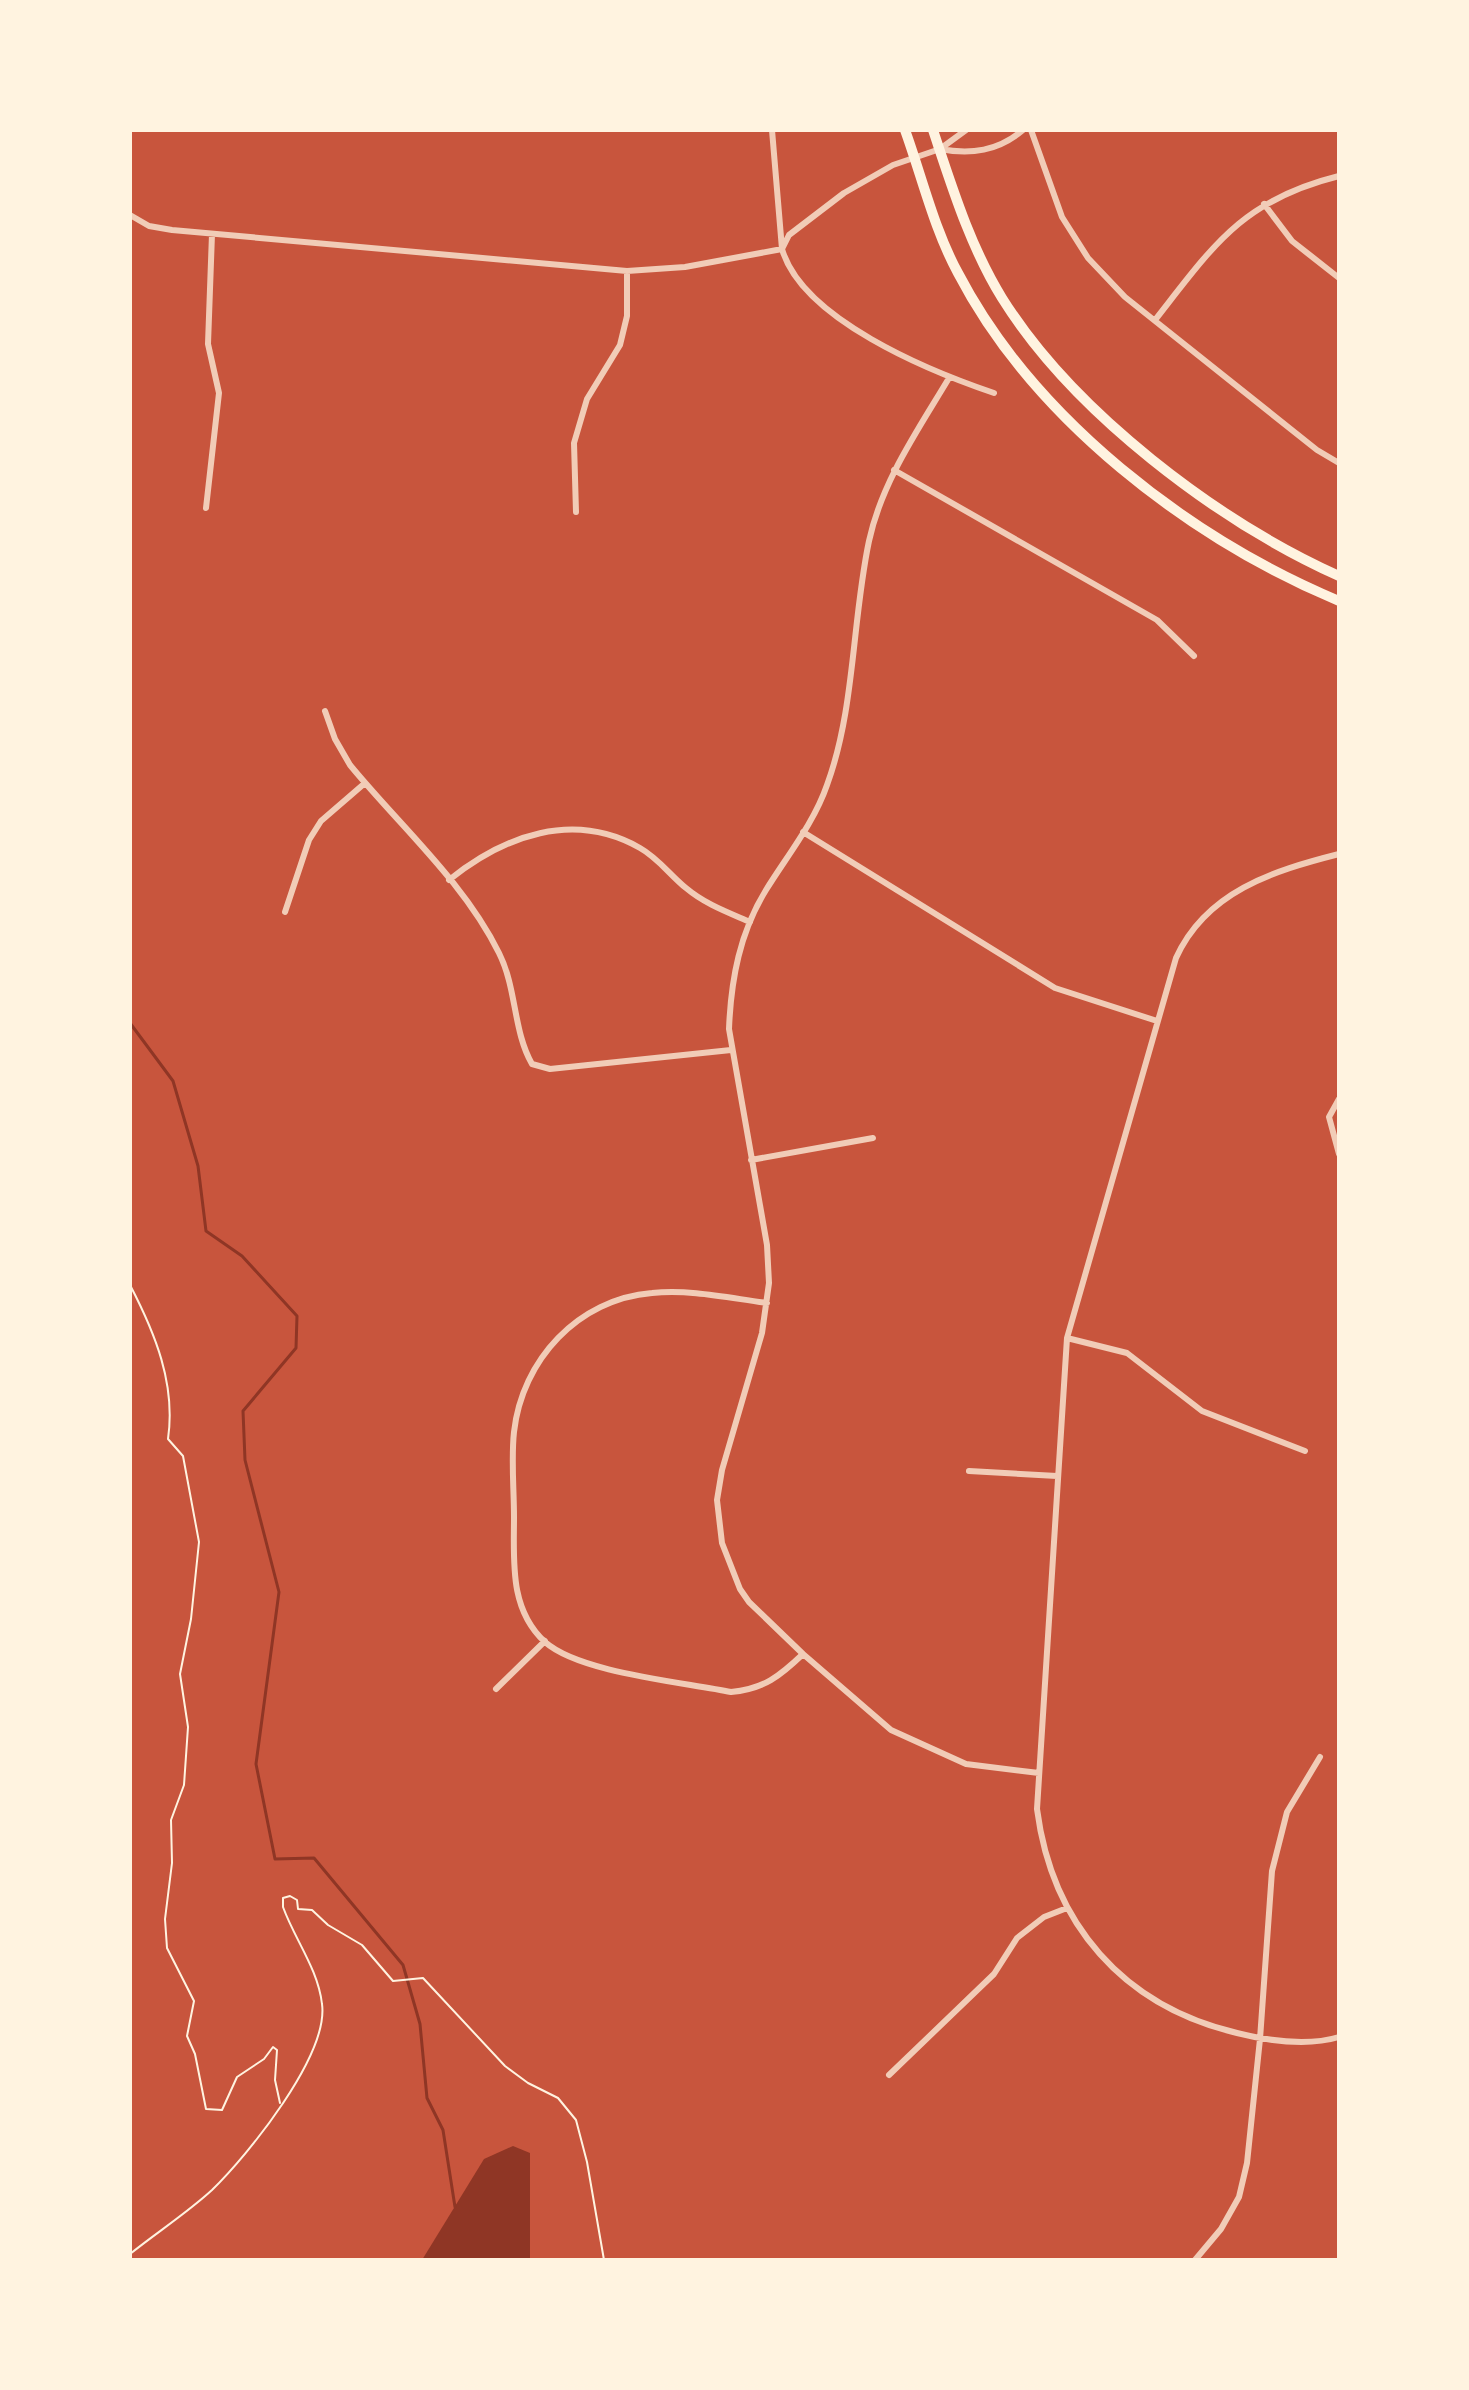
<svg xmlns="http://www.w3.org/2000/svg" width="1469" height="2390" viewBox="0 0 1469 2390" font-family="Commissioner,sans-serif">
<rect width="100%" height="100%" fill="#c8553d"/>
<!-- water -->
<path fill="#8f3625" d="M 513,2146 L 530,2153 L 530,2260 L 422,2260 L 484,2159 Z"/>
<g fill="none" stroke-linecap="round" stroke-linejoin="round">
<!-- stream -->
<path stroke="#8f3625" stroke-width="3" d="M 130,1023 L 173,1081 L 198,1166 L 206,1231 L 242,1256 L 297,1316 L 296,1348 L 243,1411 L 245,1460 L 279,1592 L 256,1764 L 275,1859 L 314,1858 L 403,1965 L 420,2024 L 427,2098 L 443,2130 L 455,2207"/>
<!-- path -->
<path stroke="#fff3e0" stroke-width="2" d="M 130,1285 C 155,1333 176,1384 168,1439 L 183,1456 L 199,1542 L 191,1619 L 180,1674 L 188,1727 L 184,1785 L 171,1820 L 172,1863 L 165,1919 L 167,1948 L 194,2001 L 187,2036 L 195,2054 L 206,2109 L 222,2110 L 237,2077 L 264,2059 L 273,2047 L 277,2050 L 275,2080 L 280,2103
M 130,2254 C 156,2233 187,2213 212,2190 C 248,2155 329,2055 322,2004 C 318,1969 295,1940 283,1907 L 283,1898 L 290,1896 L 297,1900 L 298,1909 L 312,1910 L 328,1925 L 362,1945 L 393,1981 L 423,1978 L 505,2066 L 528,2083 L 558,2098 L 576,2120 L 587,2162 L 604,2260"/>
<!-- minor -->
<path stroke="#f1ccb7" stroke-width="6" d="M 772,130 L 782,249 C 802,319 929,371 994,393
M 1031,130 L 1062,217 L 1088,258 L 1125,297 L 1317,450 L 1339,463
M 940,149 C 971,155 998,151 1023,130
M 1264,204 L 1292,241 L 1339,278
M 130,215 L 149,226 L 172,230 L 627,271 L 685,267 L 782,249 L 789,235 L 844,193 L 893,165 L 940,149 L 966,130
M 1155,320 C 1213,246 1242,200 1339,176
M 949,378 C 918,430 882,481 869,541 C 852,621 855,709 827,785 C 814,823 787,856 766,890 C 740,932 731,979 729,1029 L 767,1245 L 769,1283 L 762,1333 L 722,1470 L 717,1500 L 722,1543 L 740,1589 L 749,1602 L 803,1654 L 891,1730 L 966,1764 L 1039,1773
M 894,470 L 1157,620 L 1194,656
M 206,508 L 219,393 L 208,344 L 212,234
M 576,512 L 574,443 L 587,399 L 620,345 L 627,316 L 627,271
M 325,711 L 335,739 L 350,765 C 400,826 464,882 499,953 C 517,989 513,1031 532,1064 L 550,1069 L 731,1050
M 803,832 L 1055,988 L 1157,1021
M 1339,854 C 1272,871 1206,892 1176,958 L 1067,1338 L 1037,1809 C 1052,1924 1123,2006 1237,2033 C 1269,2041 1306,2047 1339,2037
M 449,880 C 504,836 573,810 640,848 C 658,858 670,875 686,888 C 705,904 727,912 750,922
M 285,912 L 309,840 L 321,821 L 365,783
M 1339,1099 L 1329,1117 L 1339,1154
M 751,1160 L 873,1138
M 767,1303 C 729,1298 690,1289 652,1293 C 578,1299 522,1360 514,1432 C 511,1459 514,1489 514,1517 C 514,1561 509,1609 545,1642 C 580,1673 683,1682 731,1692 C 764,1689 780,1676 803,1654
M 1067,1338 L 1127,1353 L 1202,1411 L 1305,1451
M 969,1471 L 1057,1476
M 496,1689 L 545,1641
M 889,2075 L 994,1974 L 1017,1938 L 1044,1917 L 1067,1908
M 1195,2260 L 1221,2229 L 1239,2197 L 1247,2163 L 1260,2039 L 1272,1871 L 1287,1812 L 1320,1757"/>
<!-- primary -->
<path stroke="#fff3e0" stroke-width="10" d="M 905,130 C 922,177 934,229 958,273 C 1034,419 1189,538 1339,601
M 933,130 C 952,187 970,246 1002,298 C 1073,412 1217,521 1339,576"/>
</g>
<!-- border -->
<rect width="1469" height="2390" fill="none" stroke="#fff3e0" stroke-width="264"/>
</svg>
